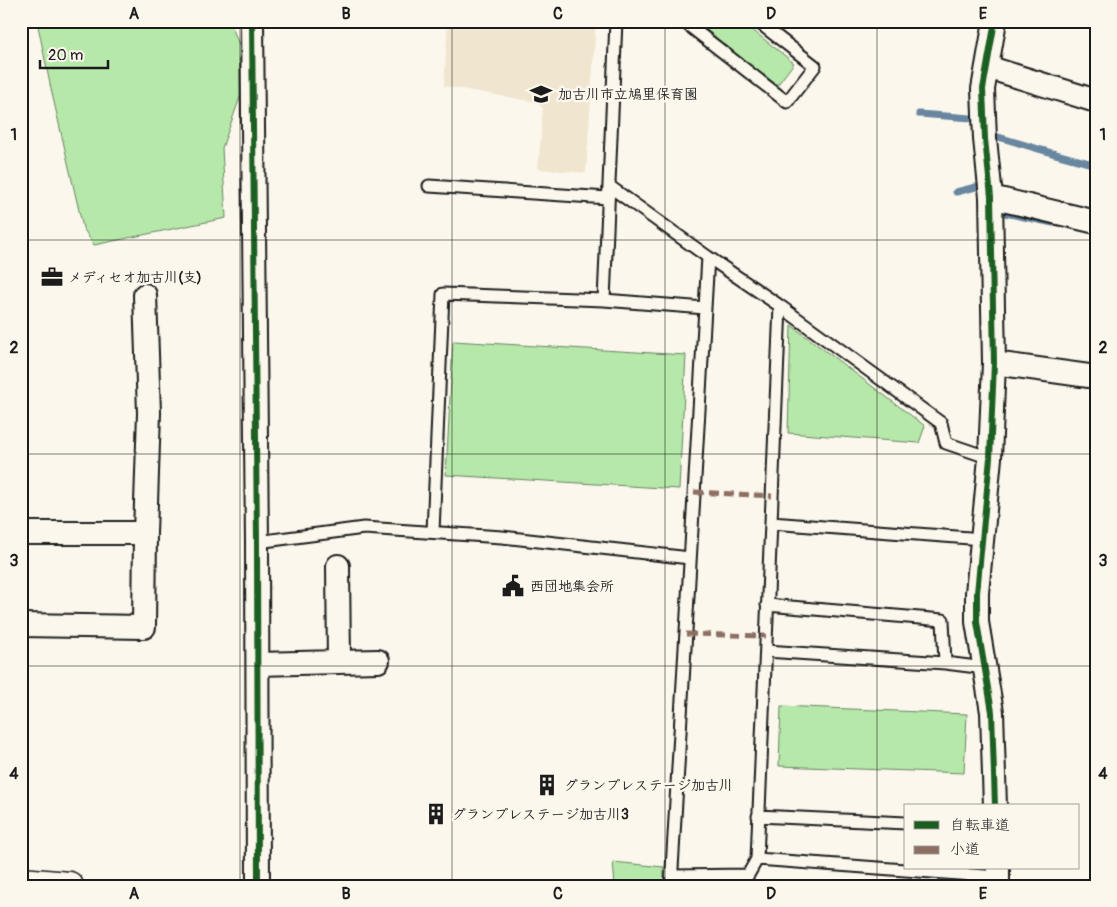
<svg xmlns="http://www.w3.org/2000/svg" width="1117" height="907" viewBox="0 0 1117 907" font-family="Pangolin,'Klee One',sans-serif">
<rect width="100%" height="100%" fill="#fbf7ec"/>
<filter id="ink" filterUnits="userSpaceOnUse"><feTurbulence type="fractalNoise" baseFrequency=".02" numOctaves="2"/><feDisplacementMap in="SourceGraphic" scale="10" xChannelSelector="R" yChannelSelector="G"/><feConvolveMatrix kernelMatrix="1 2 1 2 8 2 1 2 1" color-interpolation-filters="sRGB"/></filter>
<g filter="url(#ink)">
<!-- built -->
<path fill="#f0e5cf" d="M 448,21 L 596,21 L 586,173 L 538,169 L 543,108 L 536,102 L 444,86 Z"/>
<!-- green -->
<path fill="#b5e8a9" stroke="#688262" d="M 37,21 L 230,21 L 242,53 L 243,89 L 222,148 L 226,218 L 94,245 L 83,228 L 51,89 Z
M 696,21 L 741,21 L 794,63 L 776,87 Z
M 791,325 L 925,426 L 919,443 L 788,433 Z
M 453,341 L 686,355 L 679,489 L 446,475 Z
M 781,706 L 967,714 L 964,773 L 779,766 Z
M 613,862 L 664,867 L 664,886 L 615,886 Z"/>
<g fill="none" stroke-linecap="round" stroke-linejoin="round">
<!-- stream -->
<path stroke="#68869f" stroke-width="7" d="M 919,114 L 971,118 L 979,124
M 989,131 L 995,136 L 1052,153 L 1096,165
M 956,192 L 980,186
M 1000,212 L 1053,223"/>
<!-- lane casing -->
<g stroke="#1c1c1c" stroke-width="15">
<path id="lane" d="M 683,21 L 787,102 L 815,66 L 757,21
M 429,186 L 608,198
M 609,186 L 708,257 L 780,306 L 941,423 L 946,443 L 990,458
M 604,300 L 616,21
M 771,523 L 983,539
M 433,532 L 443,294 L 604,300 L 705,308
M 257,542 L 364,528 L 502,537 L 690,558
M 767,605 L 943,620 L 945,663
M 766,651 L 945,663 L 985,668
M 758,816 L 906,823
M 757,859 L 999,877
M 672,876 L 748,875 L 757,859 L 780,306
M 671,886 L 708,257"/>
</g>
<!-- street casing -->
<g stroke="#1c1c1c" stroke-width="26">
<path id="street" d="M 252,21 L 257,542 L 258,886
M 995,21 L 983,89 L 985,139 L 991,197 L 994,363 L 990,458 L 977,593 L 977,622 L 992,712 L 995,806
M 987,67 L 1096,101
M 991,197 L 1096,222
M 994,363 L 1096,377
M 21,533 L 145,533
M 338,566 L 339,662
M 21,625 L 144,627 L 145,533 L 149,413 L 145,295
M 258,664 L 378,661
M 998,886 L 998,868"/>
</g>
<!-- secondary casing -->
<g stroke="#1c1c1c" stroke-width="31">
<path id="secondary" d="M 21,882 L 69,886"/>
</g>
<!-- lane -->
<use href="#lane" stroke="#fbf7ec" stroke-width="11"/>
<!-- street -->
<use href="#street" stroke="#fbf7ec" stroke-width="22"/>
<!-- secondary -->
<use href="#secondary" stroke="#fbf7ec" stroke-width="28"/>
<!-- quiet -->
<path stroke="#8d6e63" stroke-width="5" stroke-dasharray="10 5" stroke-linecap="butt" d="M 694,492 L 772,496
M 686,634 L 766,636"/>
<!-- cycleway casing -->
<g stroke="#fbf7ec" stroke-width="9">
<path id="cycleway" d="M 252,21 L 257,542 L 258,886
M 995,21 L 983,89 L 985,139 L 991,197 L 994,363 L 990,458 L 977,593 L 977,622 L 992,712 L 995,806"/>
</g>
<!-- cycleway -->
<use href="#cycleway" stroke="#1b5e20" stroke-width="6"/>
</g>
</g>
<!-- grid -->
<path fill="none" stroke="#1c1c1c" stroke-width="1" stroke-opacity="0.55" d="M 240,21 L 240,886M 452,21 L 452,886M 665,21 L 665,886M 877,21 L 877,886M 21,240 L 1096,240M 21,454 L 1096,454M 21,666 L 1096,666"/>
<!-- icons -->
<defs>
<g id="school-bare" transform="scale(1.725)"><path d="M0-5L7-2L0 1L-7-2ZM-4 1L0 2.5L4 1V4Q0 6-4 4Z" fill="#1c1c1c" stroke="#fbf7ec" stroke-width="2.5" paint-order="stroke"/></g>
<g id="office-bare" transform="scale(1.725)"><path d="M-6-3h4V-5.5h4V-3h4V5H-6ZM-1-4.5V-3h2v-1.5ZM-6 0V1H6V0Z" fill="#1c1c1c" stroke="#fbf7ec" stroke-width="2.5" paint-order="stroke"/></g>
<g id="civic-bare" transform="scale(1.725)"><path d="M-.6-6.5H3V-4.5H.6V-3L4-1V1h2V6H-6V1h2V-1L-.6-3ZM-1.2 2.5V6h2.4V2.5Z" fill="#1c1c1c" stroke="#fbf7ec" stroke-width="2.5" paint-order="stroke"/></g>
<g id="building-bare" transform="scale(1.725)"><path d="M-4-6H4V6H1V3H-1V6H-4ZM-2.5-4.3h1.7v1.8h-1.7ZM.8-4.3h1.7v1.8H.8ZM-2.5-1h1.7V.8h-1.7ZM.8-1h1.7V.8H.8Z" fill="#1c1c1c" stroke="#fbf7ec" stroke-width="2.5" paint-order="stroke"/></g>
</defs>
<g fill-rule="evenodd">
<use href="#school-bare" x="541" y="94"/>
<use href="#office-bare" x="52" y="277"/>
<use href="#civic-bare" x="513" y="586"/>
<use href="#building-bare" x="547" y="785"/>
<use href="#building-bare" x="436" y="814"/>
</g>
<g text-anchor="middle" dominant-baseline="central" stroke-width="5" stroke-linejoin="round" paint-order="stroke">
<!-- poi labels -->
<g font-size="14" font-weight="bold" fill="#1c1c1c" stroke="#fbf7ec" text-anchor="start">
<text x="558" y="94">加古川市立鳩里保育園</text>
<text x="68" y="277">メディセオ加古川(支)</text>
<text x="530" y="586">西団地集会所</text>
<text x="564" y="785">グランプレステージ加古川</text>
<text x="452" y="814">グランプレステージ加古川3</text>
</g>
</g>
<!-- margin -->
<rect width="1117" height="907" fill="none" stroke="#fbf7ec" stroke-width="55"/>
<!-- legend -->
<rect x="904" y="804" width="175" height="65" fill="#fbf7ec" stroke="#a29f99"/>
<rect x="914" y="821" width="25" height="8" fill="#1b5e20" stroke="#a29f99"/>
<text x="950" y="830" font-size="15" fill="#1c1c1c">自転車道</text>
<rect x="914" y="846" width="25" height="8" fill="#8d6e63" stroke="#a29f99"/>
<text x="950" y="854" font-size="15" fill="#1c1c1c">小道</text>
<!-- scale -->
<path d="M40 60v8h68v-8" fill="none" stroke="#1c1c1c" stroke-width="2.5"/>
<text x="48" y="60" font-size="15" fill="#1c1c1c" stroke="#fbf7ec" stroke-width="4" paint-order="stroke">20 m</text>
<rect x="28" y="28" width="1062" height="852" fill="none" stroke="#1c1c1c" stroke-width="2"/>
<g font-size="16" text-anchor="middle" font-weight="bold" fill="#1c1c1c">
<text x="134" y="19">A</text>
<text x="346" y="19">B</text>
<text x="558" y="19">C</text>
<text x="771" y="19">D</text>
<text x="983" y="19">E</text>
<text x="14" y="140">1</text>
<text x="1103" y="140">1</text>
<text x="14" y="353">2</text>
<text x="1103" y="353">2</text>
<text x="14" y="566">3</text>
<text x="1103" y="566">3</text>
<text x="14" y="779">4</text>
<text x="1103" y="779">4</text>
<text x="134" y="899">A</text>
<text x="346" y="899">B</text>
<text x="558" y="899">C</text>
<text x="771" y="899">D</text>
<text x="983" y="899">E</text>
</g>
</svg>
